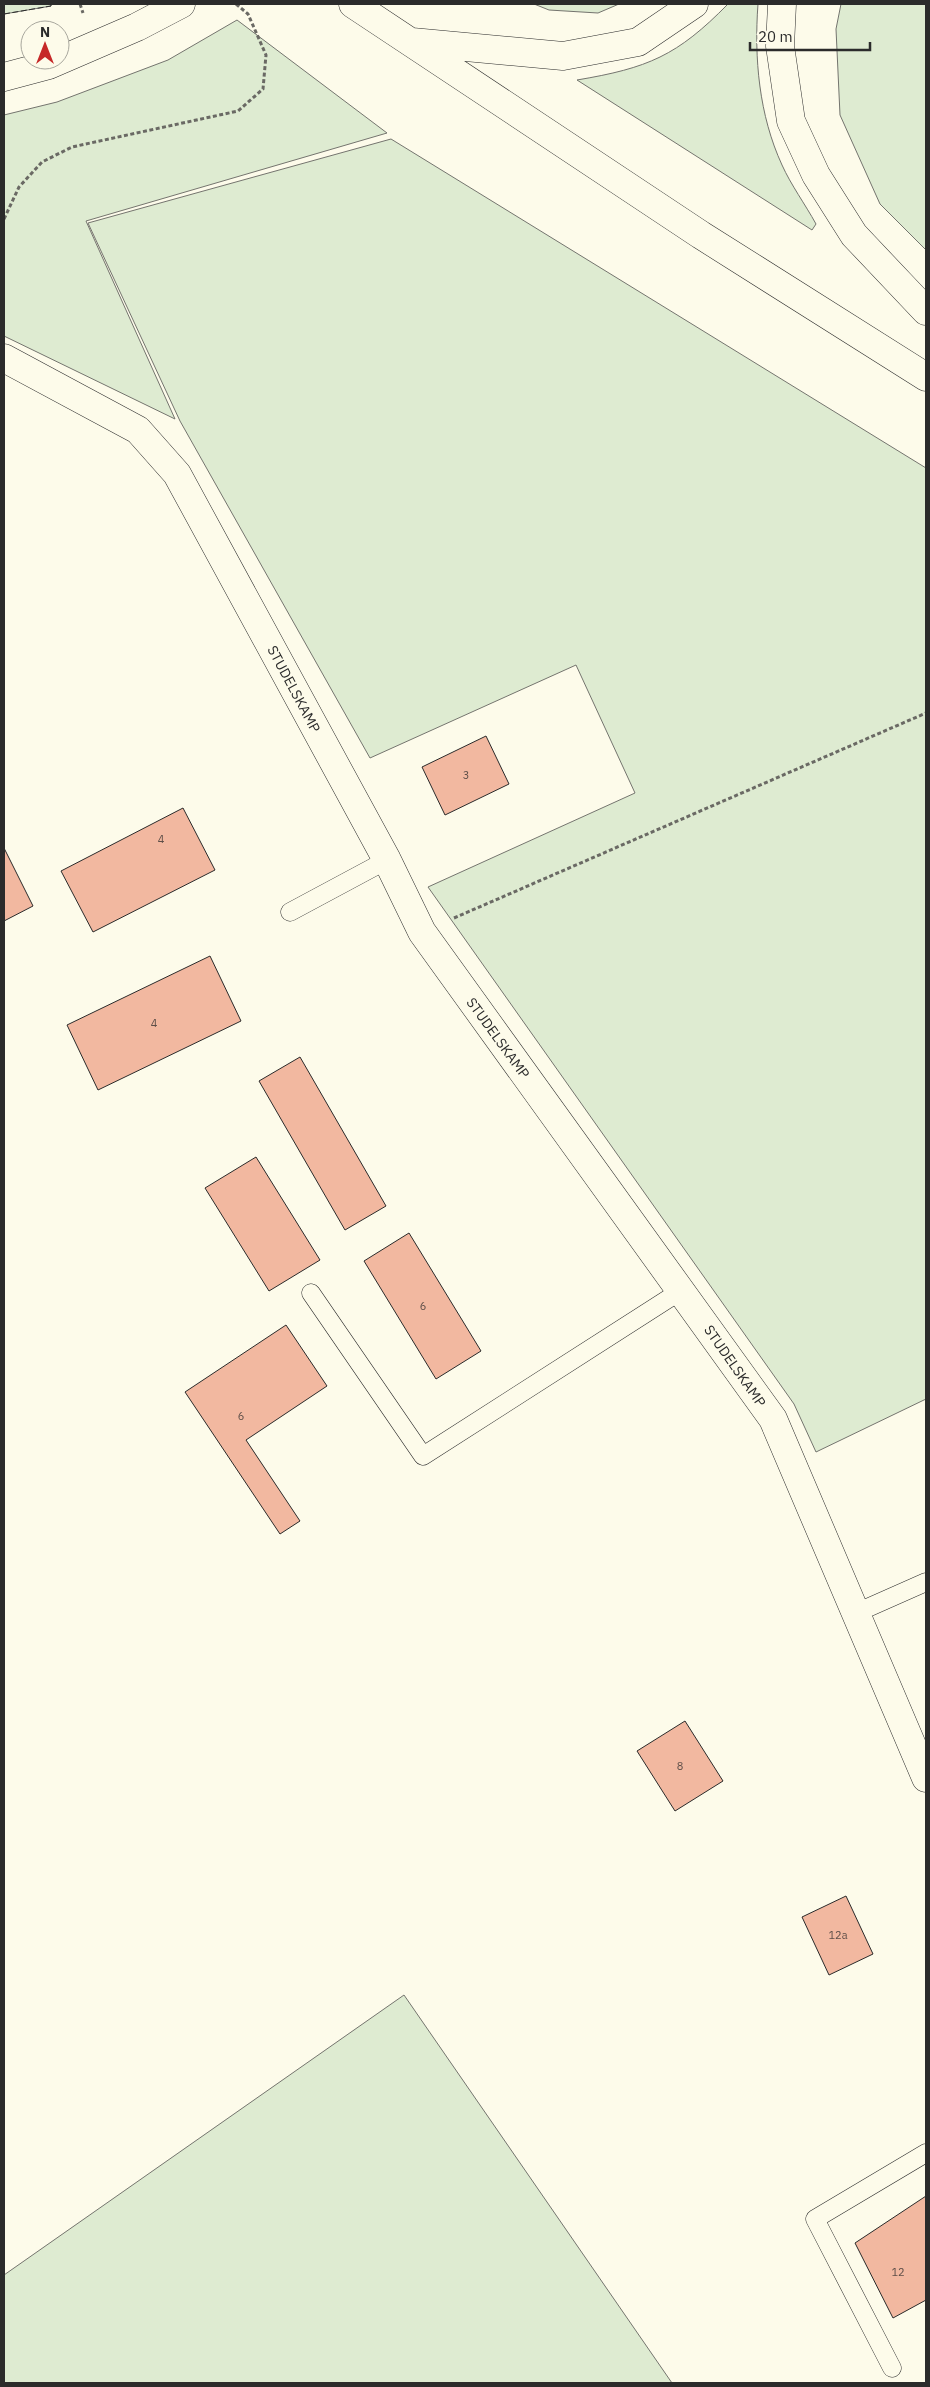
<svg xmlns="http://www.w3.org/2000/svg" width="930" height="2387" viewBox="0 0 930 2387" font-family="'IBM Plex Sans',sans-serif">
<rect width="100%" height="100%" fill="#fdfbea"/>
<!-- green -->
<path fill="#deebd1" stroke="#74746e" d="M 4,4 L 51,4 L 51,6 L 4,14 Z
M 534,4 L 619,4 L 598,13 L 549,10 Z
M 728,4 L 758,4 C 754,58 759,115 782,165 C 791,185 805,204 816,224 L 812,230 L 577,80 C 648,68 677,56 728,4 Z
M 841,4 L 926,4 L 926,250 L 880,204 L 840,115 L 836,29 Z
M 237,20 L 387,133 L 86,221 L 175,419 L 4,336 L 4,115 L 57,102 L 168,60 Z
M 391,139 L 926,468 L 926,1399 L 816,1452 L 794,1404 L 428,887 L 635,793 L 576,665 L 370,758 L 180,421 L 88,223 Z
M 404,1995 L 672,2383 L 4,2383 L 4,2275 Z"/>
<!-- building -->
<path fill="#f2b8a0" stroke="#2b2b2b" d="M 486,736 L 509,784 L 445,815 L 422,767 Z
M 183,808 L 215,870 L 93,932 L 61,871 Z
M 4,848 L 33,906 L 4,921 Z
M 210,956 L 241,1021 L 98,1090 L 67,1025 Z
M 300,1057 L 386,1206 L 345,1230 L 259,1081 Z
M 256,1157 L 320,1260 L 269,1291 L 205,1188 Z
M 409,1233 L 481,1351 L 436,1379 L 364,1261 Z
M 286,1325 L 327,1386 L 246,1440 L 300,1521 L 280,1534 L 185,1392 Z
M 685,1721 L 723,1781 L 675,1811 L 637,1751 Z
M 846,1896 L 873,1954 L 829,1975 L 802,1917 Z
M 926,2196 L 926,2300 L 893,2318 L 855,2243 Z"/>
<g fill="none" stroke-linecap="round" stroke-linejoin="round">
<!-- lane casing -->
<g stroke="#2b2b2b" stroke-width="19">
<path id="lane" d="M 290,912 L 387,860
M 311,1293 L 423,1456 L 682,1290
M 856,1613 L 926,1582
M 892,2368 L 815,2219 L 926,2153"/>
</g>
<!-- street casing -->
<g stroke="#2b2b2b" stroke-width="29">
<path id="street" d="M 4,358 L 138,430 L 177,474 L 387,860 L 422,932 L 773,1419 L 926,1778"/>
</g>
<!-- secondary casing -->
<g stroke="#2b2b2b" stroke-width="29">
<path id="secondary" d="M 4,77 L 49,65 L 137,27 L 181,4"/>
</g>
<!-- primary casing -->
<g stroke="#2b2b2b" stroke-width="29">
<path id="primary" d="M 353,4 L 701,235 L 926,377
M 782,4 L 780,46 L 791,121 L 816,175 L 854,235 L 926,311
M 412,42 L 563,56 L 638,42 L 694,4"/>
</g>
<!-- path -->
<path stroke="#6a6964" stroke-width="3" stroke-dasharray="4 2.5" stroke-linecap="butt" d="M 80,4 L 83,13
M 4,219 L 19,187 L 42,162 L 72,147 L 238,111 L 263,89 L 266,55 L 248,14 L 236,4
M 454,918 L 926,713"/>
<!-- lane -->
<use href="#lane" stroke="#fdfbea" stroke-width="18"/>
<!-- street -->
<use href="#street" stroke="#fdfbea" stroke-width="28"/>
<!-- secondary -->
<use href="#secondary" stroke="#fdfbea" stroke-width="28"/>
<!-- primary -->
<use href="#primary" stroke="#fdfbea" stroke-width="28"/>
<!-- fence -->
<path stroke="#2b2b2b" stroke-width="1" stroke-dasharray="6 2.5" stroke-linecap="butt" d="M 4,14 L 51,6 L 51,4"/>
</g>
<g text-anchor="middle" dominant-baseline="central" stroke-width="4" stroke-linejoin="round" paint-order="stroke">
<!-- number labels -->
<g font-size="11" fill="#5d4e48">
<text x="466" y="775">3</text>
<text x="161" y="839">4</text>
<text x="154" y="1023">4</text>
<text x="423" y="1306">6</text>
<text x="241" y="1416">6</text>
<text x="680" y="1766">8</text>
<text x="838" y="1935">12a</text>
<text x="898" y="2272">12</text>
</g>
<!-- street labels -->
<g font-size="14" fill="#2b2b2b" stroke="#fdfbea">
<text transform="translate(294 689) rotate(62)">STUDELSKAMP</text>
<text transform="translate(498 1038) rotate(54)">STUDELSKAMP</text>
<text transform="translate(735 1366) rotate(55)">STUDELSKAMP</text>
</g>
</g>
<!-- border -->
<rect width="930" height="2387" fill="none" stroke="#2b2b2b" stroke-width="10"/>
<!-- north arrow -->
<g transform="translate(45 45)"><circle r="24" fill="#fdfbea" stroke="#a9a89e"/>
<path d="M0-4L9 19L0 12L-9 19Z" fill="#c62828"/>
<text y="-8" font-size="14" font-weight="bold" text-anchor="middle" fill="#2b2b2b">N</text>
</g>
<!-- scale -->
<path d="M750 42v8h120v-8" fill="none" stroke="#2b2b2b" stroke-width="2.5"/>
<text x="758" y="42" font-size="15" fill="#2b2b2b" stroke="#fdfbea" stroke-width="4" paint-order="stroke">20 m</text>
</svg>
